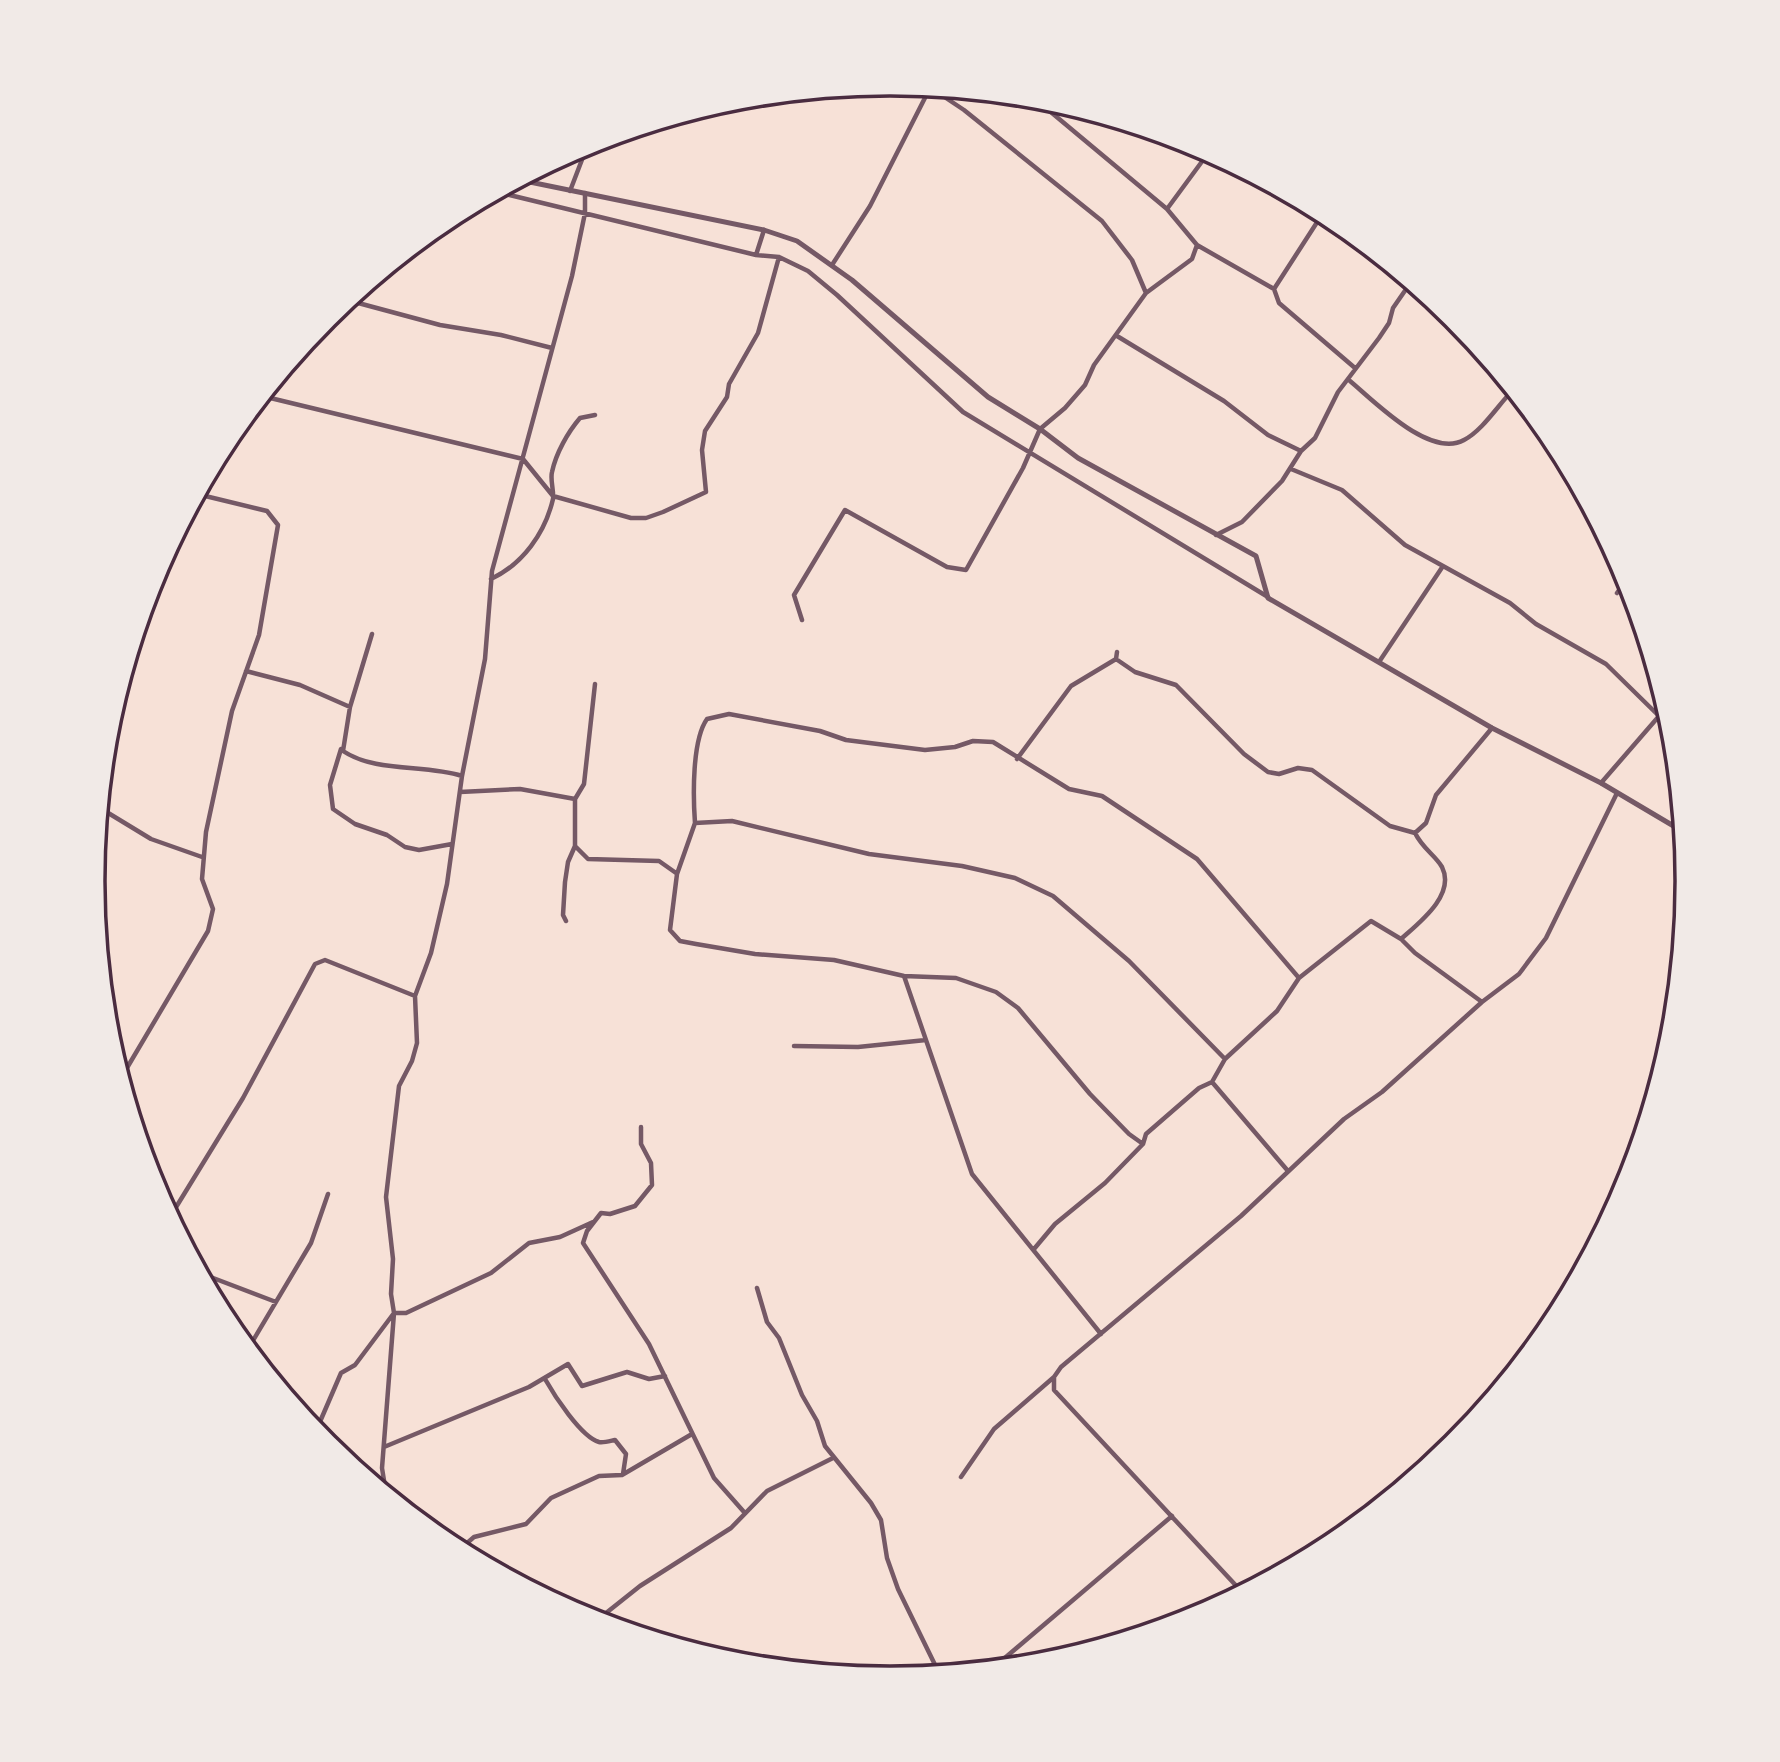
<svg xmlns="http://www.w3.org/2000/svg" width="1780" height="1762" viewBox="0 0 1780 1762" font-family="Poppins,sans-serif">
<rect width="100%" height="100%" fill="#f7e1d7"/>
<g fill="none" stroke-linecap="round" stroke-linejoin="round">
<!-- minor -->
<path stroke="#755966" stroke-width="4.5" d="M 931,88 L 964,110 L 1102,221 L 1132,260 L 1146,293
M 1034,98 L 1167,209
M 570,191 L 588,144
M 497,192 L 756,255 L 764,230
M 1323,213 L 1274,289 L 1279,303 L 1355,368
M 1197,245 L 1274,289
M 779,257 L 808,271 L 837,295 L 963,412 L 1268,597
M 832,265 L 870,206 L 930,88
M 347,300 L 440,325 L 501,335 L 552,348
M 1117,336 L 1224,401 L 1268,435 L 1301,451
M 1350,381 C 1374,401 1430,459 1464,440 C 1483,430 1498,405 1513,390
M 262,396 L 523,459 L 553,496 L 631,518 L 646,518 L 663,512 L 706,492 L 702,450 L 705,431 L 727,397 L 729,384 L 758,333 L 779,257 L 756,255
M 1291,469 L 1342,490 L 1405,545 L 1510,603 L 1536,624 L 1606,664 L 1659,716
M 1216,535 L 1242,522 L 1282,481 L 1301,451 L 1315,438 L 1338,392 L 1379,338 L 1389,323 L 1393,308 L 1411,282
M 491,579 C 523,564 545,533 553,499 C 554,490 550,480 552,472 C 556,453 568,432 580,418 L 595,415
M 1617,593 L 1627,579
M 802,620 L 794,595 L 845,510 L 947,567 L 966,570 L 1023,468 L 1040,429 L 1065,408 L 1085,385 L 1094,365 L 1146,293 L 1192,259 L 1197,245 L 1167,209 L 1209,152
M 372,634 L 350,707 L 343,751 C 376,773 425,764 462,776
M 1116,659 L 1135,672 L 1176,685 L 1244,754 L 1268,772 L 1279,774 L 1298,768 L 1312,770 L 1390,826 L 1415,833 L 1426,823 L 1436,795 L 1492,728
M 1379,662 L 1443,566
M 246,671 L 300,685 L 350,707
M 341,749 L 330,785 L 333,809 L 355,824 L 387,835 L 405,847 L 419,850 L 452,844
M 1017,759 L 1071,686 L 1116,659 L 1117,652
M 1601,783 L 1666,708
M 460,792 L 520,789 L 575,799
M 100,808 L 151,839 L 202,857
M 695,823 L 677,874 L 670,930 L 680,941 L 696,944 L 755,954 L 834,960 L 904,976 L 956,978 L 996,992 L 1018,1008 L 1090,1094 L 1129,1134 L 1143,1144
M 576,847 L 588,859 L 659,861 L 676,873
M 94,887 L 99,878
M 566,921 L 563,915 L 565,882 L 568,862 L 575,846 L 575,799 L 584,784 L 595,684
M 1401,939 C 1419,923 1456,895 1442,867 C 1435,855 1423,849 1415,833
M 904,976 L 972,1174 L 1101,1334
M 794,1046 L 858,1047 L 926,1040
M 1225,1059 L 1129,961 L 1053,896 L 1015,878 L 962,866 L 869,854 L 732,821 L 695,823 C 693,796 692,740 707,719 L 729,714 L 820,731 L 846,740 L 925,750 L 955,747 L 973,741 L 993,742 L 1069,789 L 1102,796 L 1197,859 L 1299,978
M 121,1078 L 208,931 L 213,909 L 202,879 L 206,832 L 232,711 L 259,635 L 278,525 L 267,511 L 197,494
M 641,1127 L 641,1144 L 651,1163 L 652,1185 L 635,1206 L 610,1214 L 601,1213 L 587,1231 L 583,1243 L 649,1344 L 714,1478 L 744,1512
M 1288,1171 L 1212,1082 L 1225,1059 L 1277,1011 L 1299,978 L 1371,921 L 1401,939 L 1415,953 L 1482,1002
M 170,1217 L 243,1098 L 315,964 L 325,960 L 415,996
M 1034,1249 L 1055,1224 L 1105,1183 L 1143,1144 L 1146,1134 L 1199,1088 L 1212,1082
M 200,1273 L 276,1302
M 757,1288 L 767,1322 L 779,1338 L 802,1395 L 817,1421 L 825,1446 L 871,1503 L 881,1520 L 887,1558 L 898,1589 L 939,1673
M 248,1349 L 311,1243 L 328,1194
M 1054,1378 L 1054,1390 L 1242,1592
M 545,1379 C 554,1395 581,1437 599,1442 C 603,1443 610,1441 615,1440 L 626,1454 L 623,1474
M 316,1431 L 341,1373 L 355,1365 L 394,1313 L 406,1313 L 491,1273 L 529,1243 L 560,1237 L 593,1222
M 384,1447 L 529,1387 L 568,1364 L 582,1386 L 627,1372 L 649,1379 L 665,1376
M 961,1477 L 994,1429 L 1054,1377 L 1061,1367 L 1241,1216 L 1344,1119 L 1382,1092 L 1482,1002 L 1519,974 L 1546,938 L 1617,793
M 386,1493 L 382,1468 L 394,1313 L 391,1294 L 393,1259 L 386,1197 L 399,1086 L 412,1061 L 417,1043 L 415,996 L 431,953 L 447,884 L 462,776 L 485,659 L 492,571 L 572,276 L 585,213 L 585,193
M 459,1550 L 474,1537 L 526,1524 L 551,1498 L 599,1476 L 622,1475 L 692,1434
M 596,1621 L 640,1586 L 731,1528 L 767,1491 L 833,1458
M 993,1668 L 1172,1516"/>
<!-- tertiary -->
<path stroke="#755966" stroke-width="5" d="M 520,180 L 764,230 L 797,241 L 852,280 L 988,397 L 1040,429 L 1078,458 L 1256,556 L 1268,598 L 1492,728 L 1601,783 L 1682,831"/>
</g>
<!-- crop -->
<path d="M0 0H1780V1762H0ZM105 881a785 785 0 1 1 1570 0a785 785 0 1 1-1570 0Z" fill="#f1eae7" fill-rule="evenodd"/>
<path fill="none" stroke="#4a2c40" stroke-width="3.5" d="M105 881a785 785 0 1 1 1570 0a785 785 0 1 1-1570 0Z"/>
</svg>
